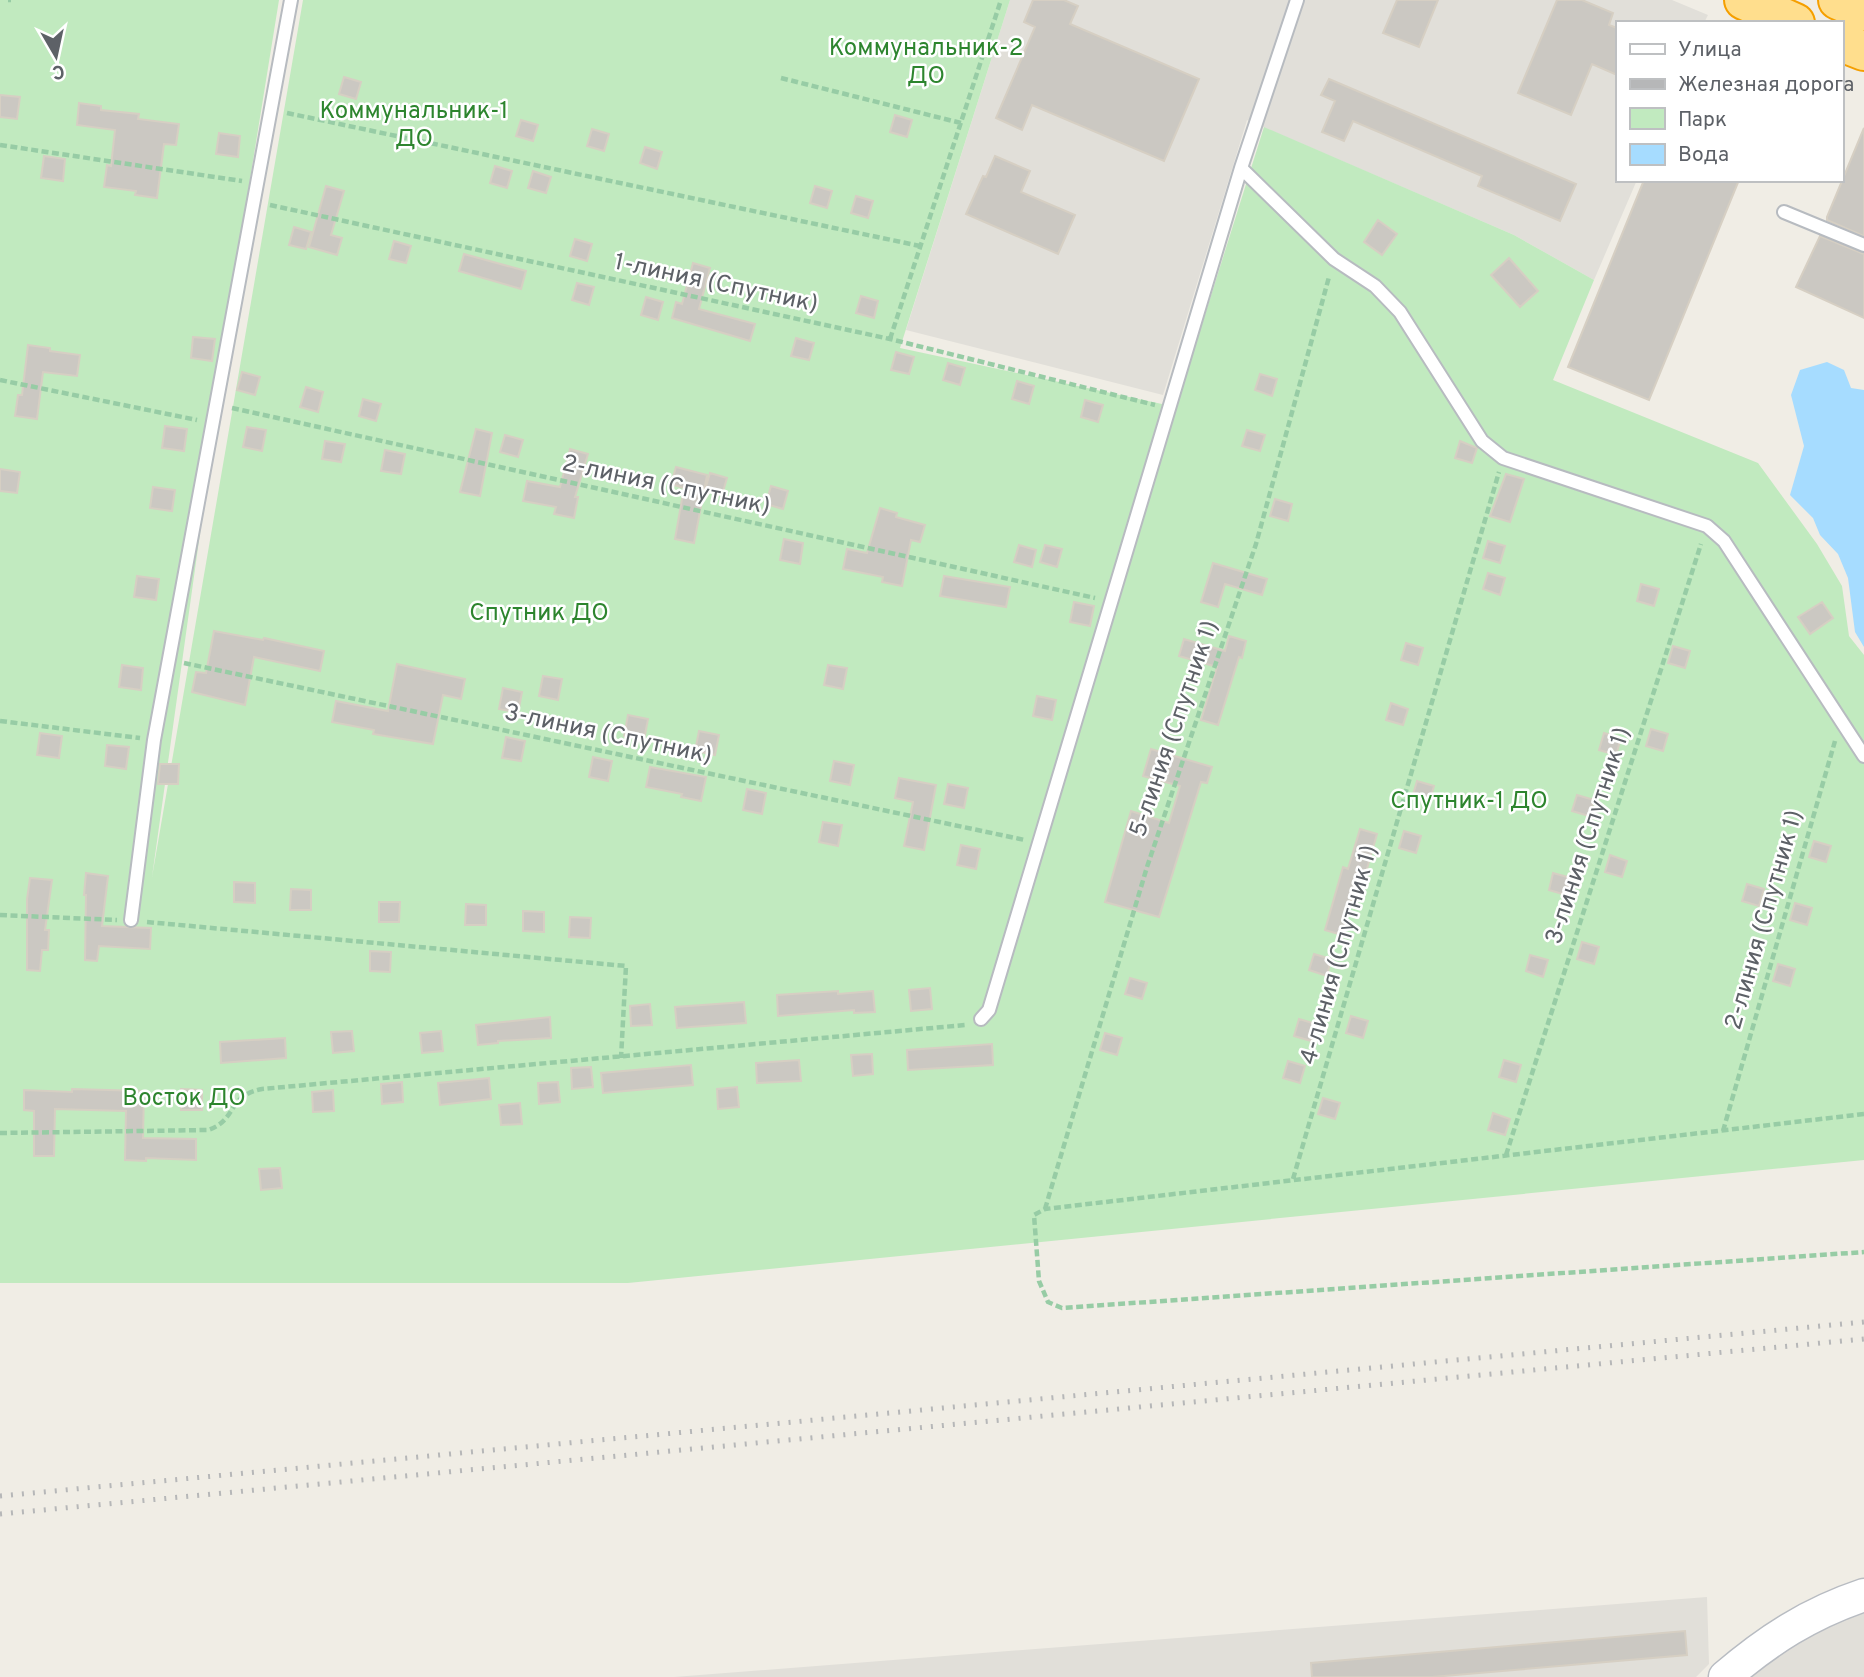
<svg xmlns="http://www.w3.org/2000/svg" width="1864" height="1677" viewBox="0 0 1864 1677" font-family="Overpass,sans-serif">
<rect width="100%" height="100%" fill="#f0ede5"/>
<!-- industrial -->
<path fill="#e1dfd9" d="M 1010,0 L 1672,0 L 1708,15 L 1704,23 L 1617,23 L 1617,180 L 1637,180 L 1594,280 L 1514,235 L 1247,120 L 1163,395 L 906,330 Z
M 1707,1597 L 1709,1664 L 1696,1677 L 674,1677 Z
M 1864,1608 L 1864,1677 L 1744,1677 L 1810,1636 Z"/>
<!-- green -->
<path fill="#c1eabf" d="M 0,0 L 279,0 L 246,204 L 152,877 L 303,0 L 1010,0 L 900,348 L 1176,407 L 1264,127 L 1514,235 L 1594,280 L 1553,380 L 1758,463 L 1817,544 L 1842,586 L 1849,636 L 1864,655 L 1864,1160 L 628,1283 L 0,1283 Z"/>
<!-- water -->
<path fill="#a6dcff" d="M 1827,362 L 1844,370 L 1851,388 L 1864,390 L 1864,647 L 1855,632 L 1848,578 L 1838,554 L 1820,535 L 1813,518 L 1790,495 L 1804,446 L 1791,395 L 1800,370 Z"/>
<!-- building -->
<path fill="#cbc8c2" stroke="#d6cfc3" stroke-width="2" d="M 1033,0 L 1064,0 L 1078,6 L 1070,24 L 1199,79 L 1164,161 L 1032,105 L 1022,130 L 996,118 L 1035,27 L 1024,22 Z
M 1397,0 L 1438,0 L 1419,47 L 1383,33 Z
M 1557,0 L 1582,0 L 1613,13 L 1609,25 L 1617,28 L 1617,75 L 1592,64 L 1571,115 L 1518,93 Z
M 344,77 L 361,82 L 356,99 L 339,94 Z
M 1329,79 L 1576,184 L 1560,221 L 1478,186 L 1482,176 L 1353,121 L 1344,141 L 1322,132 L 1335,101 L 1321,95 Z
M 0,95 L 20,97 L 17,119 L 0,117 Z
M 79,103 L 101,106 L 101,110 L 139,114 L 138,119 L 179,124 L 176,145 L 164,144 L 157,198 L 135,195 L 136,191 L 104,187 L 107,165 L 111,166 L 115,130 L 77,125 Z
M 895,115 L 912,120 L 907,137 L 890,132 Z
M 521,120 L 538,125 L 533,141 L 516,136 Z
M 1864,128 L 1864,236 L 1827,220 L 1827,217 Z
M 592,129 L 609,134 L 604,151 L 587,146 Z
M 219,133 L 240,136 L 238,157 L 216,154 Z
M 645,147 L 662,152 L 657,169 L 640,163 Z
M 44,156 L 65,159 L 63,181 L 41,178 Z
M 995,156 L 1030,171 L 1021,192 L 1075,215 L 1058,254 L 966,214 L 983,176 L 986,177 Z
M 495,166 L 512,171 L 507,188 L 490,183 Z
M 533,171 L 551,177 L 546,193 L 528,188 Z
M 1644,180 L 1739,180 L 1649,400 L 1568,367 Z
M 326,186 L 344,191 L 331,235 L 342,238 L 337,255 L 309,247 Z
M 815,186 L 832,191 L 827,208 L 810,203 Z
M 856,196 L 873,201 L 868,218 L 851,213 Z
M 1378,220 L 1397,234 L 1382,255 L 1364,242 Z
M 294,227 L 311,232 L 306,249 L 289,245 Z
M 1820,236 L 1864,254 L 1864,318 L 1796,287 Z
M 575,239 L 592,244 L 587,261 L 570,256 Z
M 394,241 L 411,246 L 406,263 L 389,259 Z
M 464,254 L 526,271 L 521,289 L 459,271 Z
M 1509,258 L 1538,291 L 1520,307 L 1491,275 Z
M 693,263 L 710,268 L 699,309 L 755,324 L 750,341 L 672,318 L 676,302 L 682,304 Z
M 577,283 L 594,287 L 589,305 L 572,300 Z
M 861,296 L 878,301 L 874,318 L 856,313 Z
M 646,297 L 663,302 L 658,320 L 641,315 Z
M 193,337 L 215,339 L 212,361 L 191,358 Z
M 796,338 L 814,343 L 809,360 L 791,356 Z
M 28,345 L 50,348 L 50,351 L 80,355 L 77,376 L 43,372 L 37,419 L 15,416 L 18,395 L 22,395 Z
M 896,352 L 914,357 L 909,374 L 891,370 Z
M 948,363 L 965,368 L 960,385 L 943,380 Z
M 242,372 L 260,377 L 255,395 L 237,390 Z
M 1260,374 L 1277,379 L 1272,396 L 1255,390 Z
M 1017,381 L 1034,386 L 1029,404 L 1012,399 Z
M 306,387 L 323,392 L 318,412 L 300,407 Z
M 363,399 L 381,404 L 376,421 L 359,416 Z
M 1085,400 L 1103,405 L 1098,422 L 1081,417 Z
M 165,426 L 187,429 L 184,451 L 162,448 Z
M 247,427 L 266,430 L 262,451 L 243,447 Z
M 476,429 L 492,433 L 480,496 L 460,492 Z
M 1247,430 L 1265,435 L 1260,451 L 1242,446 Z
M 505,435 L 523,440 L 518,457 L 500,452 Z
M 325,441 L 345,444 L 341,462 L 322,459 Z
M 1460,441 L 1477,448 L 1472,463 L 1455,458 Z
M 570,449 L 588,454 L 575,497 L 578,497 L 574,518 L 554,514 L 556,507 L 523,501 L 527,481 L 560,487 Z
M 385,450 L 405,454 L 401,474 L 381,471 Z
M 676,467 L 707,475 L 694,543 L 675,539 L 684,488 L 671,484 Z
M 0,469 L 20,472 L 17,493 L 0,491 Z
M 710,473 L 727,478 L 722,495 L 705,490 Z
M 1506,474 L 1524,479 L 1510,522 L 1490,516 Z
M 771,486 L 788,491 L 783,509 L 766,504 Z
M 153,487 L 175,490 L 172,511 L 150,508 Z
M 1275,499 L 1292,504 L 1288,521 L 1270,516 Z
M 880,508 L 897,513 L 896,517 L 925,525 L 920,542 L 911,540 L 902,586 L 882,582 L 883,577 L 843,569 L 847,549 L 867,553 Z
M 784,539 L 803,543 L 800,564 L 780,560 Z
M 1488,541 L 1505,546 L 1500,563 L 1483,558 Z
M 1019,545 L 1036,550 L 1032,567 L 1014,562 Z
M 1045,545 L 1062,549 L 1057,567 L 1040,562 Z
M 1213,563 L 1267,579 L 1262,595 L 1225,584 L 1218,607 L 1201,602 Z
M 1488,573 L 1505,578 L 1500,595 L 1483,589 Z
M 137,576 L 159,579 L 156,600 L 134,597 Z
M 944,576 L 1010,587 L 1006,607 L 940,596 Z
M 1641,584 L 1659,589 L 1654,606 L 1637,601 Z
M 1074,602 L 1094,606 L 1090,626 L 1070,622 Z
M 1822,602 L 1833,618 L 1810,634 L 1798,617 Z
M 214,631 L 263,640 L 264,638 L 324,651 L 320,671 L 254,657 L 245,705 L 192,692 L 196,672 L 206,673 Z
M 1229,636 L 1246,641 L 1242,658 L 1239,657 L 1218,725 L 1201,720 L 1217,667 L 1179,656 L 1184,639 L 1225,651 Z
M 1406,643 L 1423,648 L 1418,665 L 1401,660 Z
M 1673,646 L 1690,651 L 1685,668 L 1668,663 Z
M 397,664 L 465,679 L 461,699 L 443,695 L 433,744 L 373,734 L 374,730 L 332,722 L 336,701 L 388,711 Z
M 122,665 L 143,668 L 141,690 L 119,687 Z
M 828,665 L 847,668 L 843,689 L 824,685 Z
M 543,676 L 562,679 L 558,700 L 539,696 Z
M 503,688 L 522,692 L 518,713 L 499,709 Z
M 1037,696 L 1056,700 L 1052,720 L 1033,716 Z
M 1391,703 L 1408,709 L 1403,725 L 1386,720 Z
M 628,715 L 648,719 L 644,740 L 624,736 Z
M 1651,729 L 1668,734 L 1663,751 L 1646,746 Z
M 699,731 L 719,735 L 715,755 L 695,751 Z
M 40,733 L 62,736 L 59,758 L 37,755 Z
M 1604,733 L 1621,738 L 1616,755 L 1599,750 Z
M 506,737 L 525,741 L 521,761 L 502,758 Z
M 107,745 L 129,747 L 126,769 L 105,766 Z
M 1151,749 L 1212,767 L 1207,783 L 1201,782 L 1159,917 L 1105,902 L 1131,811 L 1169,823 L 1180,786 L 1143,776 Z
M 593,757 L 612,761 L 608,781 L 589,777 Z
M 834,761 L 854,765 L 850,785 L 830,781 Z
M 160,764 L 179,764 L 178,784 L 158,784 Z
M 650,767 L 706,777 L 701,801 L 681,797 L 682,794 L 646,787 Z
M 899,778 L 936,785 L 924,850 L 904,846 L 913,802 L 895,798 Z
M 1417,781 L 1434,786 L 1429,803 L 1412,798 Z
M 948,784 L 968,788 L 964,808 L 944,804 Z
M 747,789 L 766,793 L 762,814 L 743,810 Z
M 1577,795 L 1594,800 L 1589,816 L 1572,811 Z
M 823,822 L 842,825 L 838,846 L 819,842 Z
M 1360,829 L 1377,834 L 1360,893 L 1354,891 L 1342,935 L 1325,930 L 1343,867 L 1348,869 Z
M 1404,831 L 1421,836 L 1416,853 L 1399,848 Z
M 1814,841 L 1831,846 L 1826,862 L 1809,857 Z
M 961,845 L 980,849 L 976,869 L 957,865 Z
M 1610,855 L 1627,861 L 1622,877 L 1605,872 Z
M 86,873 L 108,876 L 102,926 L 151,928 L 150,949 L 99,946 L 97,961 L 85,960 L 86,895 L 84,895 Z
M 1553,873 L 1571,878 L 1566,895 L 1549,890 Z
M 30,878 L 52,880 L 45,930 L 49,930 L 48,950 L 42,950 L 40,971 L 27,970 L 27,899 Z
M 234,882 L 255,883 L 255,903 L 234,902 Z
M 1747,884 L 1764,889 L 1759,906 L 1742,901 Z
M 291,889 L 311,890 L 311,910 L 290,910 Z
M 379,902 L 400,902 L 399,922 L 379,922 Z
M 1795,903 L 1812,908 L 1807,925 L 1790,920 Z
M 466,904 L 486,905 L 486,925 L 465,925 Z
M 523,911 L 544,912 L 544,932 L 523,931 Z
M 570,917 L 591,918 L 590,938 L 569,937 Z
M 1582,942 L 1599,947 L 1594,964 L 1577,959 Z
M 370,951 L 391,952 L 390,972 L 370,971 Z
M 1314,954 L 1331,959 L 1327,976 L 1309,970 Z
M 1530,955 L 1548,960 L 1543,977 L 1526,971 Z
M 1778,964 L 1795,969 L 1790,986 L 1773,981 Z
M 1130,978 L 1147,983 L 1142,999 L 1125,994 Z
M 930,988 L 932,1009 L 911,1011 L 909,990 Z
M 838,991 L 838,994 L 873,991 L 875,1012 L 854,1013 L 854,1010 L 778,1016 L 777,995 Z
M 744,1002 L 746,1023 L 677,1028 L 675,1007 Z
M 650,1004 L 652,1025 L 631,1026 L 630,1006 Z
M 1351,1016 L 1368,1021 L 1363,1038 L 1346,1033 Z
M 550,1017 L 551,1038 L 498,1041 L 498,1043 L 478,1045 L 476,1025 Z
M 1299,1019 L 1316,1024 L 1311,1041 L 1294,1036 Z
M 352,1031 L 354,1051 L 333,1053 L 331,1032 Z
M 441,1031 L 443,1051 L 422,1053 L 420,1033 Z
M 1105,1033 L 1122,1038 L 1117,1055 L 1100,1050 Z
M 285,1038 L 286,1058 L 221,1063 L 220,1042 Z
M 992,1044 L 993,1065 L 908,1070 L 907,1050 Z
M 872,1054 L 873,1074 L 853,1076 L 851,1055 Z
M 799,1060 L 801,1081 L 757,1083 L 756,1063 Z
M 1504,1060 L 1521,1065 L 1516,1082 L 1499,1077 Z
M 1288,1061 L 1305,1066 L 1300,1083 L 1283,1078 Z
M 691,1065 L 693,1085 L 603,1093 L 601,1073 Z
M 591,1067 L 593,1087 L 572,1089 L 571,1068 Z
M 489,1078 L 491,1099 L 440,1105 L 438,1083 Z
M 402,1082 L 403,1102 L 382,1104 L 381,1084 Z
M 558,1082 L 560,1102 L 539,1104 L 538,1083 Z
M 737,1087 L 739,1107 L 718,1109 L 717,1089 Z
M 72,1089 L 144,1091 L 143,1138 L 196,1139 L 196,1160 L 146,1158 L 146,1161 L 125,1160 L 126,1111 L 55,1109 L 54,1156 L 34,1156 L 34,1111 L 24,1110 L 24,1090 L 72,1092 Z
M 181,1089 L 202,1090 L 202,1110 L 181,1110 Z
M 333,1090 L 334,1111 L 313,1112 L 312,1092 Z
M 1323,1098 L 1340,1103 L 1335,1119 L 1318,1114 Z
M 520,1103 L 522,1124 L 501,1125 L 499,1105 Z
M 1493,1113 L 1510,1119 L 1505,1135 L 1488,1130 Z
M 280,1168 L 282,1188 L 261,1190 L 259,1169 Z
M 1685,1631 L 1687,1655 L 1432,1677 L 1312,1677 L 1311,1663 Z"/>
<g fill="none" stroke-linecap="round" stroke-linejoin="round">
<!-- lane casing -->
<g stroke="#b7bbc0" stroke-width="16">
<path id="lane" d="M 1241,168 L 1334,259 L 1375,286 L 1400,312 L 1482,441 L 1503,458 L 1707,526 L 1724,541 L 1864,756
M 1784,212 L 1864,245
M 131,920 L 154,740 L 291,0
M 981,1019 L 989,1010 L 1241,168 L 1297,0"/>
</g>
<!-- secondary casing -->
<g stroke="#b8bcc2" stroke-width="35">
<path id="secondary" d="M 1725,1677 C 1768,1640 1810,1613 1864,1595"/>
</g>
<!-- highway casing -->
<g stroke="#f59f00" stroke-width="42">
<path id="highway" d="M 1744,0 L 1795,23
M 1838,0 L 1864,11
M 1841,42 L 1864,51"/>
</g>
<!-- path -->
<path stroke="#97cca5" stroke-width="4.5" stroke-dasharray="7 3.5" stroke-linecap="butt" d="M 8,0 L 11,0
M 781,78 L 961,123
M 287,113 L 920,246
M 0,145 L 242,181
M 270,205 L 890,339 L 1155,405
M 890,339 L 1001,0
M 0,380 L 197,420
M 232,408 L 1095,598
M 184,663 L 1025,840
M 0,721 L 140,738
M 0,915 L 117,920
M 147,922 L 626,966 L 621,1058
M 1864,1114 L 1045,1209 L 1034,1215 L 1039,1281 L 1048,1302 L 1062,1308 L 1864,1252
M 1723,1131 L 1835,741
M 0,1133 L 208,1130 C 238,1120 226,1096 262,1089 L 965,1025
M 1506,1155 L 1701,544
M 1293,1179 L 1499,472
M 1045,1209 L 1147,867 L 1256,544 L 1329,277"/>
<!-- lane -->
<use href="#lane" stroke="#fff" stroke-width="12"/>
<!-- secondary -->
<use href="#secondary" stroke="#fff" stroke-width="32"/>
<!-- highway -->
<use href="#highway" stroke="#ffde8d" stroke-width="38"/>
<!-- rail -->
<path stroke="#b6b7b8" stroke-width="5" stroke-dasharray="2 9" stroke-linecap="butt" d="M 0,1496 L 1864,1322
M 0,1514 L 1864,1339"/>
</g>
<g text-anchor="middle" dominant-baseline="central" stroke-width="5" stroke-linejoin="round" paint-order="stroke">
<!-- park labels -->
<g font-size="24" fill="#2d852e" stroke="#fff">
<text x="926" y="49">Коммунальник-2<tspan x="926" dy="28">ДО</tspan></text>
<text x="414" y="112">Коммунальник-1<tspan x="414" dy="28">ДО</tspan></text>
<text x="539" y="614">Спутник ДО</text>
<text x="1469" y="802">Спутник-1 ДО</text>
<text x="184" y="1099">Восток ДО</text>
</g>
<!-- street labels -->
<g font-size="24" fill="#5d6167" stroke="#fff">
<text transform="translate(716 284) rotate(12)">1-линия (Спутник)</text>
<text transform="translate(666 486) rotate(12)">2-линия (Спутник)</text>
<text transform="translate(1175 729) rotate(-71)">5-линия (Спутник 1)</text>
<text transform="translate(608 735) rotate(12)">3-линия (Спутник)</text>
<text transform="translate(1589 836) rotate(-72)">3-линия (Спутник 1)</text>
<text transform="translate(1765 920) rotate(-74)">2-линия (Спутник 1)</text>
<text transform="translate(1340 955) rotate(-74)">4-линия (Спутник 1)</text>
</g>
</g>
<!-- legend -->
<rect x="1616" y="21" width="228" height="161" fill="#ffffff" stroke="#bec0c2" stroke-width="2"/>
<rect x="1630" y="44" width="35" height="10" fill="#ffffff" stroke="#bec0c2" stroke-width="2"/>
<text x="1678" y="56" font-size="21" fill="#5d6167">Улица</text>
<rect x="1630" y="79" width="35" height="10" fill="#b6b7b8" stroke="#bec0c2" stroke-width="2"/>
<text x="1678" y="91" font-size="21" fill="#5d6167">Железная дорога</text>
<rect x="1630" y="108" width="35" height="21" fill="#c1eabf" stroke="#bec0c2" stroke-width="2"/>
<text x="1678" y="126" font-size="21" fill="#5d6167">Парк</text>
<rect x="1630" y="144" width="35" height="21" fill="#a6dcff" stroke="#bec0c2" stroke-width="2"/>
<text x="1678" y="161" font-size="21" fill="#5d6167">Вода</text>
<!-- north arrow -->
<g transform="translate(56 56) rotate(171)" stroke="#ffffff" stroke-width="5" paint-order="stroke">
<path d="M0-5L12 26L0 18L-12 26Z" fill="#5d6167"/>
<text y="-10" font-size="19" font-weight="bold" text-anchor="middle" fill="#5d6167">С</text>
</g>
</svg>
